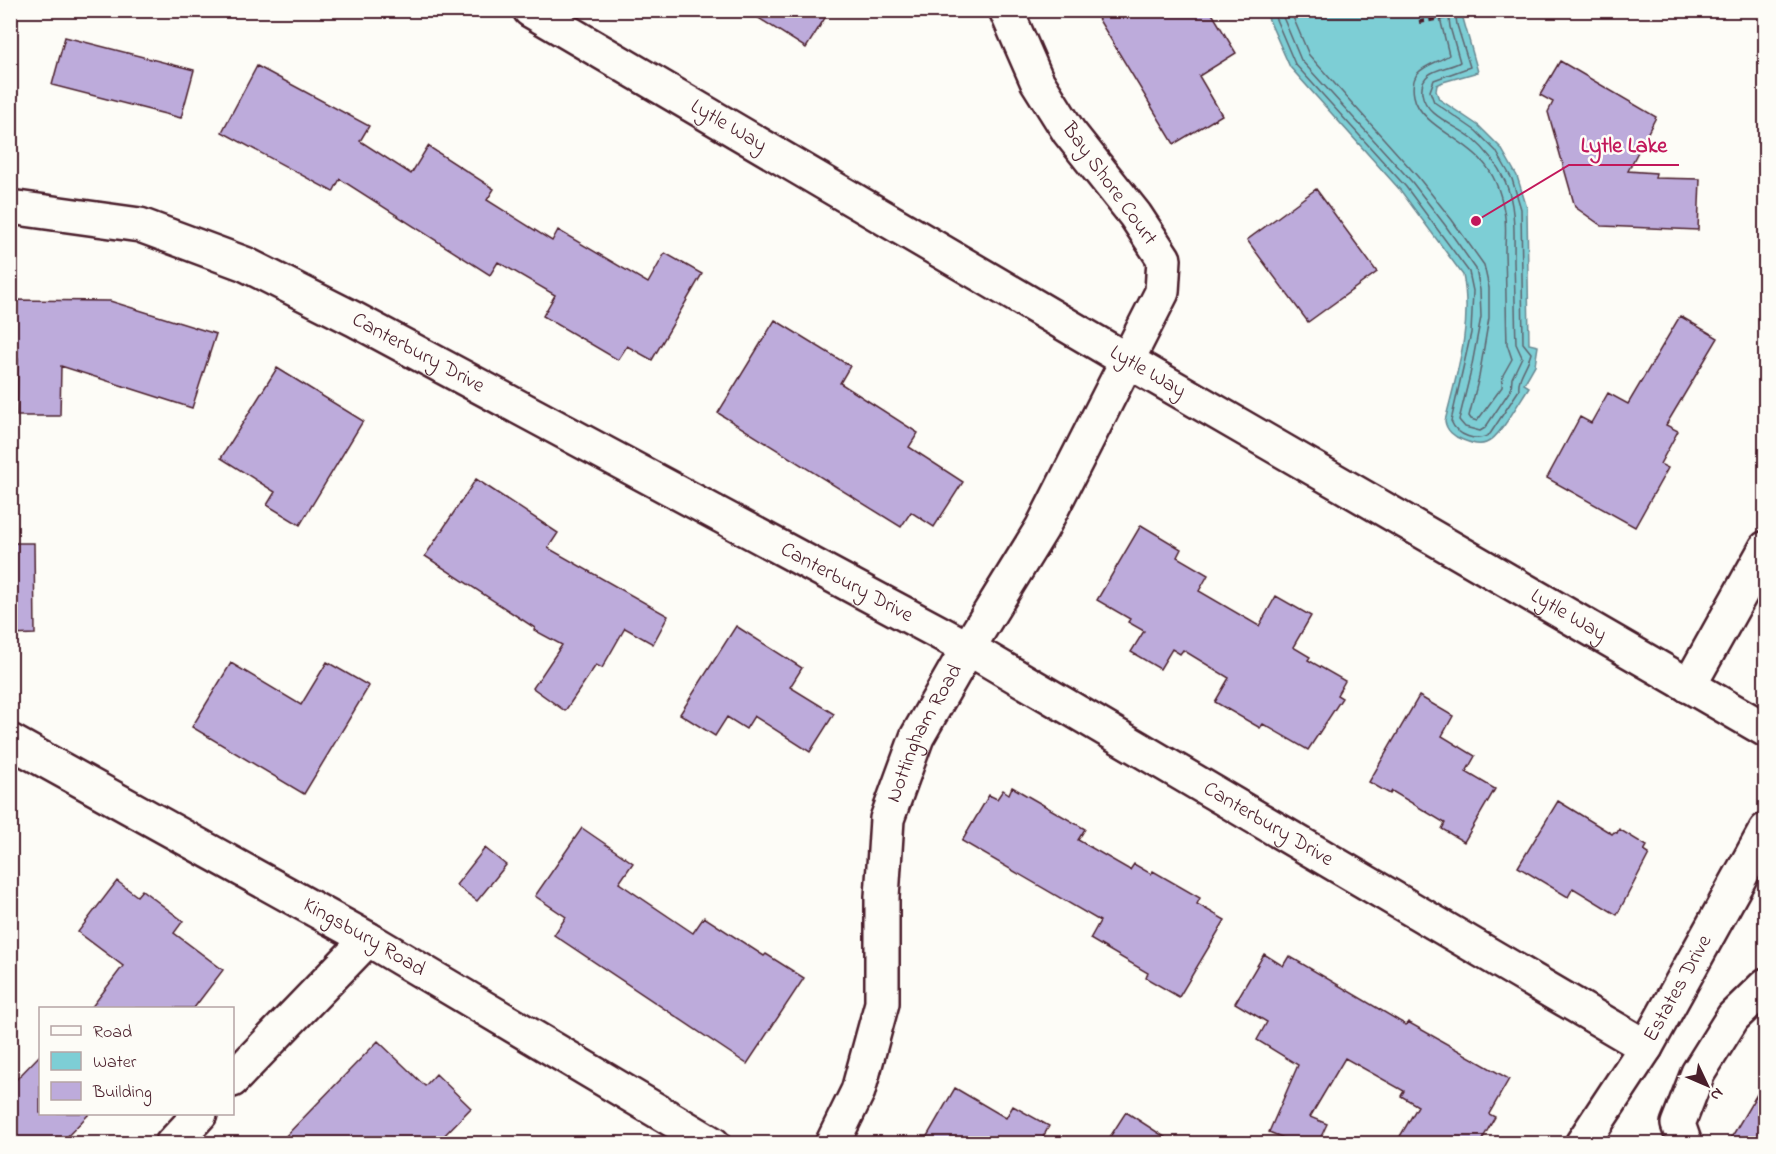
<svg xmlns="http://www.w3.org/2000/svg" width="1776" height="1154" viewBox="0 0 1776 1154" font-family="'Indie Flower',sans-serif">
<rect width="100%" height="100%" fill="#fdfcf7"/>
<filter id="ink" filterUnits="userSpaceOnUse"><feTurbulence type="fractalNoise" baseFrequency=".0167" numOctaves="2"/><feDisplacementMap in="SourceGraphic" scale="12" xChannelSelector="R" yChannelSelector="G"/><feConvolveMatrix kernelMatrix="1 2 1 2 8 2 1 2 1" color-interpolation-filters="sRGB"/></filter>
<g filter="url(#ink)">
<!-- water -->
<path fill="#7dced5" stroke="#698891" stroke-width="1.5" d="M 1265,11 L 1461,11 L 1478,72 L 1443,82 L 1437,85 L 1436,91 L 1439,99 L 1479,126 L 1501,148 L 1517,176 L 1527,208 L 1529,344 L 1538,346 L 1535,365 L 1524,384 L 1529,387 C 1520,400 1500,438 1486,443 C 1479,446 1470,443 1463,440 C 1454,437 1446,430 1445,421 C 1457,373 1473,324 1463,275 L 1401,191 L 1290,67 Z"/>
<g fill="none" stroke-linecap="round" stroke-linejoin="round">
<!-- shore -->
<path stroke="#5e656f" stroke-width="1.5" d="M 1272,10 L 1295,64 L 1406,187 L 1469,272 L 1473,291 L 1471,333 L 1451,421 C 1457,436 1477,443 1490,434 L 1519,390 C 1517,377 1528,366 1531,353 L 1523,343 L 1521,209 L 1512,179 L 1496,151 L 1476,131 L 1434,102 L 1430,91 L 1434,80 L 1470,67 L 1457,25 L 1455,10
M 1280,10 L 1301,60 L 1412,182 L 1445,225 L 1476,269 L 1480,290 L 1481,317 L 1470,375 L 1459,420 L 1465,427 L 1480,431 L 1485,428 L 1511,389 L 1512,378 L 1522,357 L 1516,344 C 1515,316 1515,289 1514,262 C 1514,234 1516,206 1505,181 C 1497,164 1486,150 1472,138 C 1456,125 1425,116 1422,93 C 1419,68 1447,70 1460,62 L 1450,27 L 1448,10
M 1290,10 L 1309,55 L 1418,177 L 1452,220 L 1484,265 L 1489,288 L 1489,318 L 1479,377 L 1469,416 L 1471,419 L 1477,421 L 1502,387 L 1503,375 L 1512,359 L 1507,344 C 1506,314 1506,283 1505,252 C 1505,239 1507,224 1504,211 C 1501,194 1494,174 1482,161 C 1464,139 1419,124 1414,96 C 1408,66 1433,66 1449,55 L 1438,10"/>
</g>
<!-- building -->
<path fill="#bdabdb" stroke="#4a1f2b" stroke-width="1.5" d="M 746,10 L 830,10 L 806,48 Z
M 1093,10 L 1210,10 L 1236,53 L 1199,76 L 1222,115 L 1174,144 Z
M 65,37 L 194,70 L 181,118 L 52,85 Z
M 1560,61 L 1656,117 L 1628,171 L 1656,173 L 1655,178 L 1700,179 L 1698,230 L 1602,226 L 1575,207 L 1548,112 L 1553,102 L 1540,95 Z
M 257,66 L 369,126 L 360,141 L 411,174 L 428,146 L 494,189 L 487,200 L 552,241 L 558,230 L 648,283 L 665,253 L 702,274 L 652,360 L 627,346 L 618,360 L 543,316 L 555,295 L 498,262 L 490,275 L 340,179 L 333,192 L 222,132 Z
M 1316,189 L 1377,272 L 1308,322 L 1247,240 Z
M 10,300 L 110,301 L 216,334 L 192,408 L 61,366 L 60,416 L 17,416 L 18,359 L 10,358 Z
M 1680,316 L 1718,338 L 1666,425 L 1678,431 L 1660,464 L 1668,468 L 1635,527 L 1547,478 L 1580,417 L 1591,423 L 1608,393 L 1628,404 Z
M 775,320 L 850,366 L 840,383 L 918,433 L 909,447 L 963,482 L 934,527 L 911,512 L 901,527 L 718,413 Z
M 277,368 L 363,421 L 300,525 L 267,505 L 275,492 L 221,458 Z
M 476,479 L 558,533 L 548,548 L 668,616 L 653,644 L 625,628 L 602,668 L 596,665 L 565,711 L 533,688 L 562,645 L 534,630 L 535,628 L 425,556 Z
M 1141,525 L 1181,549 L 1177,557 L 1208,575 L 1199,591 L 1259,626 L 1276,596 L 1311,616 L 1293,647 L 1310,657 L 1308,660 L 1345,681 L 1337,695 L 1342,698 L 1308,750 L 1263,724 L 1260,728 L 1215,702 L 1229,678 L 1183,650 L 1180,654 L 1172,649 L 1160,669 L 1131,652 L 1144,631 L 1128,622 L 1130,619 L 1097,600 Z
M 10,543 L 34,543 L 35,634 L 10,635 Z
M 736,626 L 802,668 L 790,687 L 834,714 L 810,752 L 754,716 L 746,729 L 727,717 L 715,736 L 680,714 Z
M 327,662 L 369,686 L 304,794 L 192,727 L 231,663 L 301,705 Z
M 1419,696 L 1453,716 L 1442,736 L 1475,756 L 1466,772 L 1495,789 L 1464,842 L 1442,829 L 1445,823 L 1392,791 L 1390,794 L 1369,782 Z
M 1012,787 L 1085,829 L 1078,840 L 1130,870 L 1134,864 L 1151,874 L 1153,871 L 1200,898 L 1197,904 L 1225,920 L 1179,997 L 1146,978 L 1148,973 L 1090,939 L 1100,921 L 962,841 L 989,795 L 997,799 L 1003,790 L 1009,794 Z
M 1558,801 L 1612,834 L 1614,832 L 1617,833 L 1619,829 L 1647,846 L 1644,851 L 1649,854 L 1617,915 L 1573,888 L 1568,897 L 1518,867 Z
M 582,828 L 633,863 L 619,883 L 693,933 L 704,917 L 764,956 L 766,954 L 804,978 L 747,1064 L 554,935 L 566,917 L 535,896 Z
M 485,848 L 506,865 L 477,901 L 456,885 Z
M 117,881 L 137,896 L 142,890 L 183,921 L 174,933 L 223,970 L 194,1008 L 91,1008 L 123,966 L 78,932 Z
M 1264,954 L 1283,966 L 1289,956 L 1406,1025 L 1408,1022 L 1509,1079 L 1489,1114 L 1495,1117 L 1480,1143 L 1396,1143 L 1418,1106 L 1401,1096 L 1404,1091 L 1345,1058 L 1310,1117 L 1327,1124 L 1318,1143 L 1296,1143 L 1269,1132 L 1298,1065 L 1257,1040 L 1267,1022 L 1235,1003 Z
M 378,1041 L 425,1086 L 436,1074 L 471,1108 L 437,1143 L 279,1143 Z
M 40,1055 L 40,1113 L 90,1113 L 61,1143 L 10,1143 L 10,1086 Z
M 1766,1079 L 1766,1143 L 1728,1143 Z
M 955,1088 L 1006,1118 L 1013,1106 L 1049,1126 L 1042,1139 L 1049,1143 L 923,1143 Z
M 1126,1112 L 1174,1143 L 1106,1143 Z"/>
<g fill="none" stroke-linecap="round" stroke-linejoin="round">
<!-- minor casing -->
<g stroke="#4a1f2b" stroke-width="38">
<g id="minor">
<path id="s1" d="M 530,10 L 1128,361 L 1766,730"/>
<path id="s2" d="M 10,207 L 140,225 L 245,264 L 354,319 L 968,648 L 1646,1047"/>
<path d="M 1689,686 L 1766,548"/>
<path id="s3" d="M 10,741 L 368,939 L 713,1144"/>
<path d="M 232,1080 L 368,939"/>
<path d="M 172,1144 L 200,1114"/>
<path id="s4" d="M 832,1144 L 858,1091 L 882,1003 L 882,897 L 887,819 L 917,737 L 968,648 L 1042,528 L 1162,292 L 1164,259 L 1135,215 L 1069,132 L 1037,81 L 1006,10"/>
<path id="s5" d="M 1582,1144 L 1646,1047 L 1766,830"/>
<path d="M 1685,1144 L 1678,1124 L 1698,1073 L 1733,1017 L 1766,985"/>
</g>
</g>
<!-- path -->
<path stroke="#4a1f2b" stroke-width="4" stroke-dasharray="6 4.5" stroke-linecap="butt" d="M 1419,22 L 1476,12"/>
<!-- minor -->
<use href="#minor" stroke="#fdfcf7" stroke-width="33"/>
</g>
</g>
<g text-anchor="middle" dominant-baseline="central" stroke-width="5" stroke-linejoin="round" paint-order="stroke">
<!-- street labels -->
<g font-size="21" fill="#4a1f2b" stroke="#fdfcf7">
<text stroke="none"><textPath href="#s1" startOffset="230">Lytle Way</textPath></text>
<text transform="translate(1109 184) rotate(54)">Bay Shore Court</text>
<text stroke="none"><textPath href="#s2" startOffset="438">Canterbury Drive</textPath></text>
<text stroke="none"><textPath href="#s1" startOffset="716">Lytle Way</textPath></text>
<text stroke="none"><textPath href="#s2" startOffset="924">Canterbury Drive</textPath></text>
<text stroke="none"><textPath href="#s1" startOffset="1202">Lytle Way</textPath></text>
<text stroke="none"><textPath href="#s4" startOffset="428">Nottingham Road</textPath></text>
<text stroke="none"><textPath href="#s2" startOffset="1410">Canterbury Drive</textPath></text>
<text stroke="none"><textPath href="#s3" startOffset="405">Kingsbury Road</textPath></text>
<text stroke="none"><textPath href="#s5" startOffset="183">Estates Drive</textPath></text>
</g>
</g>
<!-- callouts -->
<path fill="none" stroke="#c2185b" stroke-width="2" d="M1476 221L1569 165H1679"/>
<circle fill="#c2185b" stroke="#fdfcf7" stroke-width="2" cx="1476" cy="221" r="6"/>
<g font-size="22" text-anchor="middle" font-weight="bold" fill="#c2185b" stroke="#fdfcf7" stroke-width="5" stroke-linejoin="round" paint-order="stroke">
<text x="1624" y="152">Lytle Lake</text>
</g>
<!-- margin -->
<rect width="1776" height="1154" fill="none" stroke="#fdfcf7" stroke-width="36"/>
<rect x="18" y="18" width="1740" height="1118" fill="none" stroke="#4a1f2b" stroke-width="2" filter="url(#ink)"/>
<!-- legend -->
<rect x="39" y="1007" width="195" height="108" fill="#fdfcf7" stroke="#b5a4a5" stroke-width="1.5"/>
<rect x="51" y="1026" width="30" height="9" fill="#fdfcf7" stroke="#b5a4a5" stroke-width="1.5"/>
<text x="93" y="1037" font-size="18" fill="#4a1f2b">Road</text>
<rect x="51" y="1052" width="30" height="18" fill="#7dced5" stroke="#b5a4a5" stroke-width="1.5"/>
<text x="93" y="1067" font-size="18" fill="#4a1f2b">Water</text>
<rect x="51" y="1082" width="30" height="18" fill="#bdabdb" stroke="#b5a4a5" stroke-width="1.5"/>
<text x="93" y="1097" font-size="18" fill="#4a1f2b">Building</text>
<!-- north arrow -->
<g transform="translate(1707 1085) rotate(134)" stroke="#fdfcf7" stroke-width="4.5" paint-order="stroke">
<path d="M0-4.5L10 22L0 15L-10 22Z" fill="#4a1f2b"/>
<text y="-9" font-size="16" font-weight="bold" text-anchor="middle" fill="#4a1f2b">N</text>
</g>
</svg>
